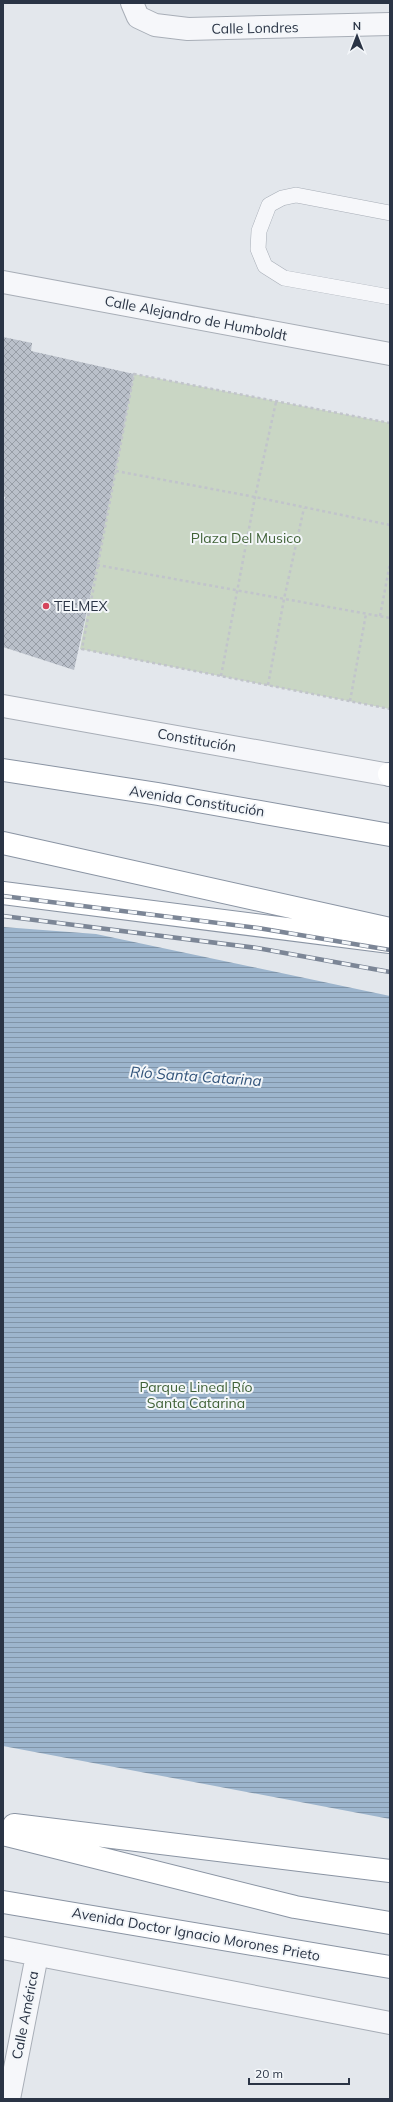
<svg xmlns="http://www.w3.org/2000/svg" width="393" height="2102" viewBox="0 0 393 2102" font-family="Mulish,sans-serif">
<defs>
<pattern id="water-rules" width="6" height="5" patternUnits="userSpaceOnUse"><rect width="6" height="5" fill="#9db5cd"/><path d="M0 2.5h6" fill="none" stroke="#8094a8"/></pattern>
<pattern id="building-cross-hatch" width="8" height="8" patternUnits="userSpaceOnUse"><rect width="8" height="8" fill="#bac0ca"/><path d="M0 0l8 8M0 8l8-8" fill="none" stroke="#979da6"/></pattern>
</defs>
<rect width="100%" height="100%" fill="#e3e7ec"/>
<!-- green -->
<path fill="#c9d6c4" d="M 134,374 L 390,423 L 390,709 L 80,649 Z"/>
<!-- water -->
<path fill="url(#water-rules)" d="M 3,927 L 96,934 L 390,996 L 390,1819 L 3,1746 Z"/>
<!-- building -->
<path fill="url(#building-cross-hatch)" d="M 3,337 L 32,343 L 31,351 L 134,374 L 97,565 L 74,670 L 3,647 L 3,506 L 5,497 L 3,496 Z"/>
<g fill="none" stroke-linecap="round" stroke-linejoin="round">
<!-- service casing -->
<g stroke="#a8aeb7" stroke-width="16">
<path id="service" d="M 390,213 L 296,195 L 282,198 L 269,205 L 259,231 L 258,249 L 265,266 L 284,278 L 390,297"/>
</g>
<!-- minor casing -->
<g stroke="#a8aeb7" stroke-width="24">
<path id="minor" d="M 132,3 L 138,17 L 155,25 L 188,29 L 390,24
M 3,282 L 390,354
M 3,1948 L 390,2023
M 9,2099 L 37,1955"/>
</g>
<!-- tertiary casing -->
<g stroke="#a8aeb7" stroke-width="24">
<path id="tertiary" d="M 3,706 L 390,775"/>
</g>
<!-- trunk casing -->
<g stroke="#8a94a3" stroke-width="24">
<path id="trunk" d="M 3,770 L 158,794 L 390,835
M 389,774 L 390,775
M 3,843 L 390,929
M 3,893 L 390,942
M 14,1825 L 390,1871
M 3,1834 L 295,1907 L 390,1923
M 3,1902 L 390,1967"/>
</g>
<!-- path -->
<path stroke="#c1c4cb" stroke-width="2.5" stroke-dasharray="3 3" stroke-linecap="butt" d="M 390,423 L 134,374 L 82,649 L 390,709
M 116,471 L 255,497 L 390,525
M 97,565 L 390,618
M 380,616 L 390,563
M 221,676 L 255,497 L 276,402
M 268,685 L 284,599 L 304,508
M 350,701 L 366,614"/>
<!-- service -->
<use href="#service" stroke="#f6f7fa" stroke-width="15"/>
<!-- minor -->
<use href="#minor" stroke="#f6f7fa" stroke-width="22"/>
<!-- tertiary -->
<use href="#tertiary" stroke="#f6f7fa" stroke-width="22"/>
<!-- trunk -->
<use href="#trunk" stroke="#fff" stroke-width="22"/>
<!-- rail casing -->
<g stroke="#7c8696" stroke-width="4.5">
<path id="rail" d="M 3,896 L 258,928 L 390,950
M 3,916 L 257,948 L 390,972"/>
</g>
<!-- rail -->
<use href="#rail" stroke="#f3f6f9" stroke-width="3" stroke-dasharray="9" stroke-linecap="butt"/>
</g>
<!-- markers -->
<circle fill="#d5445c" stroke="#f3f6f9" stroke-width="1.5" cx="46" cy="606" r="4"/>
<g text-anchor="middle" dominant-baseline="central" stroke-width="4" stroke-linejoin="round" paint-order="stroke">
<!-- street labels -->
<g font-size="14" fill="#2a3445" stroke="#f3f6f9">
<text transform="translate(255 28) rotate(-1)">Calle Londres</text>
<text transform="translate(196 318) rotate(11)">Calle Alejandro de Humboldt</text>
<text transform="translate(197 740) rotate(10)">Constitución</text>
<text transform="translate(197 801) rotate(9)">Avenida Constitución</text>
<text transform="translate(196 1934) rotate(10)">Avenida Doctor Ignacio Morones Prieto</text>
<text transform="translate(25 2015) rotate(-79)">Calle América</text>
</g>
<!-- park labels -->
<g font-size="14" fill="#3f6136" stroke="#f3f6f9">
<text x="246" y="538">Plaza Del Musico</text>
<text x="196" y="1387">Parque Lineal Río<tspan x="196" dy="16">Santa Catarina</tspan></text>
</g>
<!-- poi labels -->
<g font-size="14" fill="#2a3445" stroke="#f3f6f9" text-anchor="start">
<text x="54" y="606">TELMEX</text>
</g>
<!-- water labels -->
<g font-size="15" font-style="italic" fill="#32547b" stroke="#f3f6f9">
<text transform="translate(196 1076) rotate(4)">Río Santa Catarina</text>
</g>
</g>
<!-- border -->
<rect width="393" height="2102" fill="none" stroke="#2a3445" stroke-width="8"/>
<!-- north arrow -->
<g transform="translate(357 36)" stroke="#f3f6f9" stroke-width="3" paint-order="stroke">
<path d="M0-3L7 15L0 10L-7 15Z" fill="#2a3445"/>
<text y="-6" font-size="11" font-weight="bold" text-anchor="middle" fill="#2a3445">N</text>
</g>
<!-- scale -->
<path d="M249 2078v6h100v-6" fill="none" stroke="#2a3445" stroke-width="2"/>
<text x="255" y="2078" font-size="12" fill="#2a3445" stroke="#f3f6f9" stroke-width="3" paint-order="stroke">20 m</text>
</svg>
